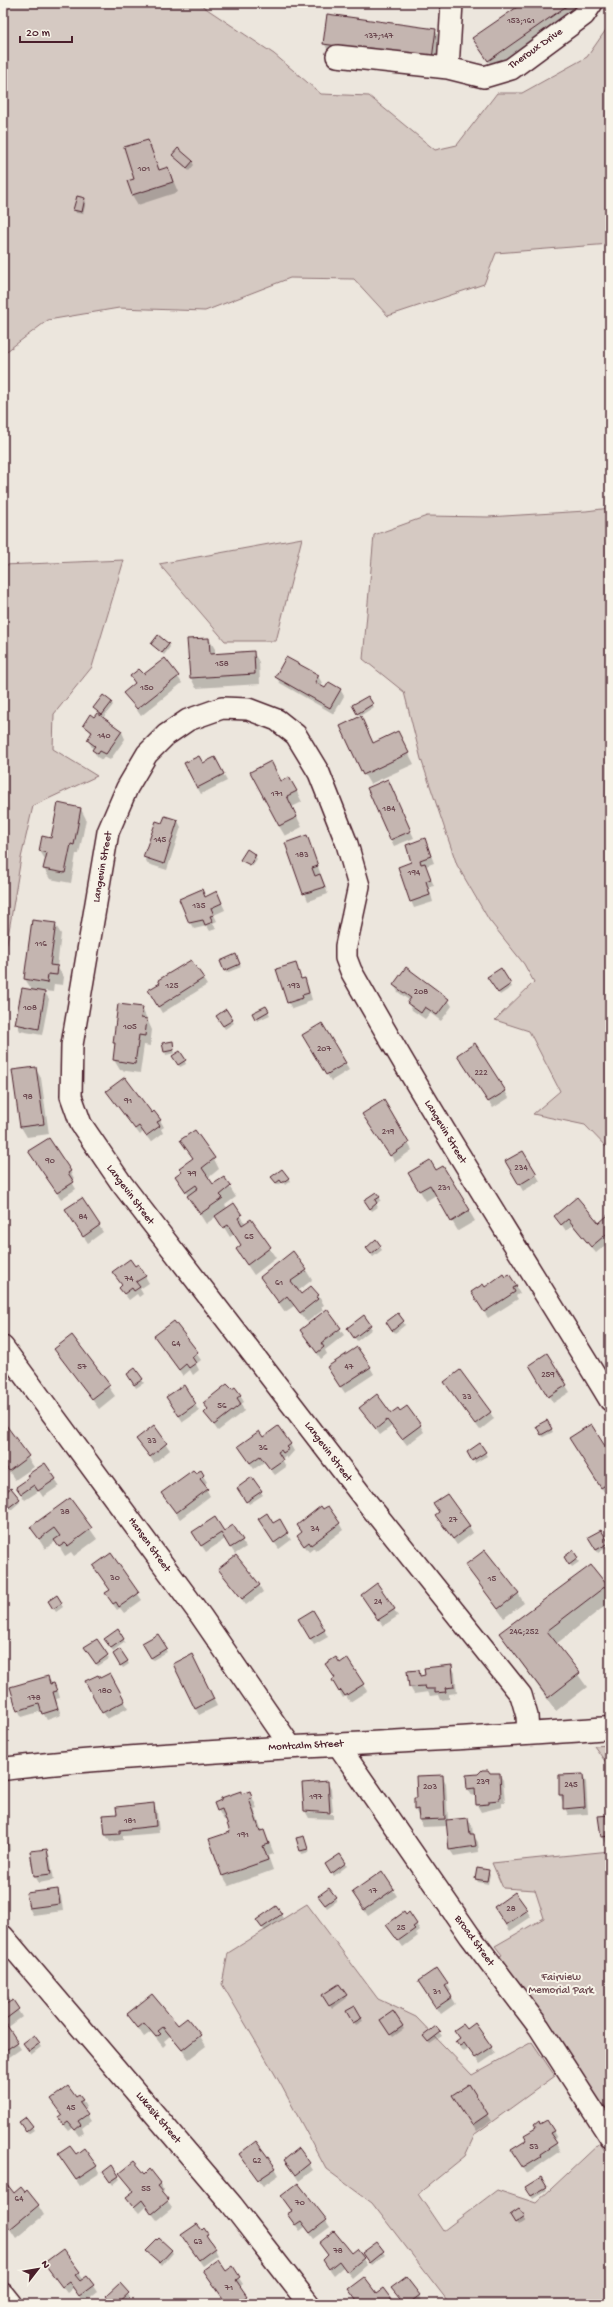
<svg xmlns="http://www.w3.org/2000/svg" width="613" height="2307" viewBox="0 0 613 2307" font-family="'Gochi Hand',sans-serif">
<rect width="100%" height="100%" fill="#ece6dd"/>
<filter id="ink" filterUnits="userSpaceOnUse"><feTurbulence type="fractalNoise" baseFrequency=".025" numOctaves="2"/><feDisplacementMap in="SourceGraphic" scale="8" xChannelSelector="R" yChannelSelector="G"/><feConvolveMatrix kernelMatrix="1 2 1 2 8 2 1 2 1" color-interpolation-filters="sRGB"/></filter>
<g filter="url(#ink)">
<!-- green -->
<path fill="#d5c9c2" stroke="#907476" d="M 3,3 L 198,3 L 274,54 L 321,94 L 369,96 L 435,150 L 457,145 L 497,93 L 522,93 L 587,57 L 610,24 L 610,244 L 496,253 L 484,284 L 388,316 L 354,279 L 290,278 L 205,311 L 119,308 L 48,320 L 3,354 Z
M 610,508 L 610,1151 L 585,1125 L 533,1114 L 560,1091 L 529,1031 L 495,1020 L 534,982 L 524,964 L 489,920 L 457,865 L 421,759 L 404,692 L 363,659 L 374,535 L 427,516 L 488,517 L 586,511 Z
M 302,538 L 276,641 L 225,641 L 159,564 Z
M 124,560 L 92,667 L 54,714 L 53,749 L 97,776 L 33,806 L 21,858 L 3,967 L 3,565 Z
M 610,1745 L 610,1768 L 594,1746 Z
M 610,1851 L 610,2148 L 487,1961 L 502,1955 L 495,1946 L 544,1918 L 535,1890 L 503,1888 L 492,1863 Z
M 307,1904 L 378,1999 L 416,2017 L 472,2075 L 532,2042 L 555,2076 L 475,2134 L 465,2156 L 418,2194 L 443,2231 L 497,2190 L 536,2203 L 600,2143 L 610,2159 L 610,2304 L 450,2304 L 372,2203 L 326,2169 L 280,2083 L 222,1984 L 228,1953 Z"/>
<!-- shadow -->
<path fill="#0003" d="M 524,3 L 579,3 L 583,8 L 495,71 L 473,39 Z
M 435,30 L 441,40 L 437,68 L 330,54 L 324,43 Z
M 148,141 L 160,171 L 168,168 L 178,192 L 138,205 L 132,195 L 135,180 Z
M 173,155 L 192,162 L 194,165 L 189,171 Z
M 84,198 L 86,202 L 83,214 L 76,213 L 74,209 Z
M 209,639 L 215,649 L 215,655 L 253,652 L 259,662 L 260,684 L 196,688 L 191,678 Z
M 153,644 L 169,644 L 170,647 L 164,655 Z
M 143,676 L 178,677 L 182,683 L 141,716 L 125,693 Z
M 318,676 L 322,683 L 320,686 L 325,689 L 340,689 L 344,696 L 334,714 L 280,683 L 276,677 Z
M 367,697 L 374,707 L 360,716 L 353,706 Z
M 111,702 L 113,705 L 103,718 L 122,732 L 125,739 L 110,760 L 104,757 L 102,760 L 97,757 L 88,740 L 92,734 L 84,725 L 98,713 L 94,708 Z
M 366,727 L 374,744 L 403,742 L 414,764 L 370,784 L 364,774 Z
M 203,764 L 218,765 L 227,781 L 201,794 L 197,787 Z
M 281,782 L 295,788 L 302,802 L 292,807 L 302,827 L 285,836 L 279,826 Z
M 391,787 L 414,838 L 394,846 L 391,840 Z
M 81,809 L 86,819 L 79,854 L 76,854 L 71,883 L 50,879 L 44,869 L 46,861 L 40,851 Z
M 178,821 L 181,827 L 167,870 L 148,864 L 144,857 L 163,824 Z
M 307,837 L 328,894 L 308,901 L 286,844 Z
M 425,839 L 434,863 L 426,866 L 434,886 L 429,887 L 433,902 L 414,908 L 411,901 L 413,863 Z
M 255,856 L 257,859 L 252,866 L 242,860 Z
M 201,890 L 206,898 L 217,893 L 225,910 L 214,915 L 217,921 L 213,923 L 216,929 L 210,931 L 207,926 L 194,929 L 190,923 Z
M 55,924 L 61,934 L 57,967 L 64,977 L 63,985 L 54,984 L 53,992 L 44,991 L 49,999 L 42,1035 L 20,1031 L 17,1024 L 32,990 L 25,979 Z
M 237,958 L 241,967 L 226,973 L 225,970 Z
M 191,961 L 207,985 L 162,1013 L 149,991 Z
M 295,964 L 302,980 L 304,979 L 308,986 L 312,1000 L 305,1002 L 306,1004 L 292,1009 L 288,1002 Z
M 501,969 L 512,987 L 500,995 L 489,978 Z
M 394,985 L 448,1000 L 452,1006 L 441,1021 L 430,1013 L 425,1019 L 412,1010 L 408,1003 L 410,1001 L 398,992 Z
M 265,1007 L 270,1015 L 257,1021 L 253,1013 Z
M 142,1008 L 152,1030 L 150,1046 L 144,1045 L 140,1073 L 120,1070 L 114,1060 L 116,1046 L 114,1042 Z
M 226,1011 L 234,1023 L 225,1029 L 217,1016 Z
M 322,1024 L 349,1070 L 331,1081 L 303,1035 Z
M 172,1042 L 175,1053 L 166,1055 L 163,1044 Z
M 180,1052 L 186,1064 L 180,1067 L 174,1056 Z
M 462,1062 L 505,1091 L 509,1098 L 493,1108 Z
M 35,1068 L 41,1078 L 49,1134 L 27,1137 L 21,1127 L 13,1071 Z
M 112,1098 L 151,1114 L 160,1120 L 164,1127 L 161,1129 L 163,1133 L 151,1142 L 143,1132 L 140,1135 Z
M 383,1101 L 412,1150 L 395,1162 L 367,1120 Z
M 187,1150 L 214,1159 L 219,1169 L 208,1178 L 213,1186 L 224,1178 L 236,1197 L 225,1205 L 228,1209 L 234,1205 L 246,1224 L 250,1221 L 276,1258 L 254,1275 L 243,1259 L 242,1246 L 234,1234 L 230,1237 L 217,1216 L 206,1224 L 176,1177 L 194,1159 Z
M 523,1152 L 540,1181 L 523,1191 L 506,1162 Z
M 34,1158 L 70,1171 L 74,1178 L 71,1180 L 76,1189 L 61,1199 Z
M 443,1167 L 475,1221 L 458,1231 L 436,1195 L 426,1201 L 409,1173 L 436,1171 Z
M 288,1178 L 290,1181 L 285,1185 L 283,1182 L 278,1185 L 274,1180 Z
M 379,1197 L 381,1200 L 376,1204 L 378,1207 L 372,1211 L 367,1204 Z
M 82,1199 L 103,1232 L 88,1243 L 70,1216 Z
M 556,1216 L 599,1224 L 610,1219 L 610,1245 L 609,1242 L 596,1253 L 572,1225 L 566,1231 Z
M 376,1241 L 382,1250 L 373,1257 L 369,1251 Z
M 306,1270 L 312,1280 L 298,1291 L 301,1295 L 318,1295 L 324,1305 L 321,1307 L 323,1310 L 307,1322 L 294,1306 L 285,1312 L 261,1278 Z
M 509,1275 L 520,1293 L 516,1296 L 518,1299 L 488,1318 L 476,1299 L 485,1288 Z
M 145,1276 L 149,1283 L 140,1289 L 143,1294 L 139,1297 L 137,1294 L 129,1300 L 120,1288 Z
M 327,1311 L 344,1335 L 325,1350 L 327,1354 L 321,1359 L 301,1330 Z
M 398,1314 L 405,1325 L 395,1333 L 389,1325 Z
M 364,1317 L 372,1329 L 357,1341 L 350,1331 Z
M 174,1322 L 201,1360 L 196,1364 L 199,1370 L 193,1375 L 190,1370 L 183,1376 L 155,1336 Z
M 72,1336 L 115,1396 L 99,1409 L 55,1349 Z
M 547,1355 L 570,1392 L 553,1403 L 530,1365 Z
M 370,1367 L 374,1374 L 345,1393 L 332,1374 Z
M 135,1370 L 144,1383 L 136,1388 L 128,1374 Z
M 184,1387 L 199,1411 L 183,1422 L 171,1404 Z
M 449,1389 L 490,1412 L 494,1419 L 480,1430 Z
M 240,1395 L 244,1402 L 241,1404 L 244,1411 L 218,1431 L 205,1413 L 209,1410 L 205,1403 Z
M 360,1408 L 391,1415 L 420,1425 L 424,1432 L 407,1445 L 392,1426 L 380,1435 Z
M 547,1421 L 553,1432 L 543,1437 L 537,1426 Z
M 3,1422 L 34,1467 L 15,1480 L 3,1463 Z
M 154,1427 L 170,1450 L 154,1463 L 138,1439 Z
M 263,1438 L 290,1444 L 294,1451 L 287,1459 L 285,1456 L 282,1459 L 286,1467 L 275,1475 L 264,1462 L 254,1469 L 239,1447 Z
M 480,1445 L 487,1456 L 475,1463 L 468,1452 Z
M 576,1448 L 610,1456 L 610,1496 L 608,1498 Z
M 200,1471 L 207,1482 L 204,1485 L 210,1496 L 180,1519 L 162,1494 Z
M 30,1479 L 55,1479 L 59,1486 L 43,1497 L 39,1491 L 25,1500 L 17,1488 Z
M 252,1479 L 263,1495 L 249,1504 L 240,1491 Z
M 3,1496 L 19,1499 L 20,1502 L 11,1510 L 3,1501 Z
M 69,1499 L 97,1539 L 74,1556 L 71,1552 L 65,1556 L 56,1541 L 45,1549 L 31,1527 Z
M 440,1512 L 469,1526 L 473,1533 L 457,1545 L 440,1521 Z
M 279,1521 L 291,1540 L 279,1549 L 263,1526 L 273,1525 Z
M 339,1523 L 343,1530 L 315,1551 L 314,1548 L 309,1552 L 302,1542 L 302,1533 L 298,1525 Z
M 600,1531 L 609,1546 L 598,1553 L 589,1537 Z
M 224,1532 L 242,1541 L 246,1547 L 235,1554 L 225,1539 L 206,1552 L 197,1539 Z
M 572,1552 L 579,1562 L 572,1567 L 565,1557 Z
M 111,1555 L 142,1600 L 124,1613 L 120,1608 L 117,1610 L 110,1600 Z
M 466,1565 L 518,1593 L 524,1603 L 504,1618 Z
M 591,1566 L 610,1593 L 610,1602 L 556,1644 L 587,1687 L 556,1711 L 500,1634 Z
M 220,1570 L 259,1585 L 263,1592 L 246,1605 Z
M 377,1584 L 398,1616 L 383,1626 L 366,1601 Z
M 56,1596 L 63,1607 L 56,1612 L 49,1601 Z
M 313,1611 L 328,1637 L 314,1645 L 299,1620 Z
M 158,1635 L 167,1652 L 153,1660 L 143,1643 Z
M 123,1639 L 125,1642 L 113,1651 L 105,1640 Z
M 96,1640 L 109,1659 L 98,1666 L 87,1651 Z
M 120,1651 L 129,1664 L 123,1668 L 114,1655 Z
M 192,1655 L 217,1706 L 199,1715 L 195,1708 Z
M 346,1660 L 367,1691 L 350,1702 L 346,1696 L 343,1698 L 337,1687 L 336,1679 L 340,1664 Z
M 452,1666 L 455,1673 L 457,1693 L 449,1694 L 449,1699 L 440,1700 L 438,1695 L 430,1696 L 428,1692 L 414,1694 L 410,1687 L 418,1671 L 421,1677 Z
M 47,1677 L 58,1691 L 60,1698 L 56,1699 L 61,1715 L 47,1720 L 42,1711 L 22,1717 L 18,1710 Z
M 100,1680 L 114,1681 L 128,1708 L 107,1719 L 87,1682 Z
M 499,1774 L 503,1780 L 505,1803 L 502,1803 L 502,1807 L 481,1812 L 477,1805 L 476,1795 L 472,1796 L 468,1789 L 467,1776 Z
M 582,1775 L 586,1782 L 588,1814 L 568,1815 L 560,1795 Z
M 442,1776 L 446,1783 L 448,1821 L 468,1819 L 472,1825 L 473,1835 L 478,1842 L 479,1852 L 454,1856 L 450,1850 L 448,1826 L 423,1827 L 420,1820 L 415,1809 L 418,1799 Z
M 327,1782 L 331,1789 L 333,1812 L 307,1810 L 307,1812 L 333,1814 L 333,1819 L 309,1818 L 305,1811 Z
M 250,1792 L 257,1808 L 254,1809 L 262,1831 L 269,1841 L 274,1854 L 268,1856 L 273,1870 L 229,1886 L 223,1876 L 231,1832 L 227,1819 L 224,1820 L 218,1810 L 241,1795 Z
M 153,1804 L 157,1811 L 159,1833 L 123,1836 L 123,1840 L 110,1842 L 106,1835 L 118,1815 Z
M 610,1816 L 610,1843 L 606,1843 L 602,1836 Z
M 3,1821 L 8,1828 L 10,1851 L 3,1852 Z
M 304,1837 L 309,1852 L 302,1854 L 297,1839 Z
M 47,1850 L 50,1857 L 54,1880 L 39,1883 L 35,1876 Z
M 340,1855 L 347,1866 L 334,1876 L 328,1868 Z
M 478,1869 L 488,1871 L 490,1874 L 488,1884 L 478,1882 L 476,1879 Z
M 382,1873 L 397,1896 L 368,1916 L 357,1899 Z
M 329,1889 L 337,1901 L 327,1908 L 321,1899 Z
M 57,1890 L 61,1896 L 63,1911 L 33,1915 L 29,1908 Z
M 276,1908 L 283,1918 L 265,1931 L 259,1924 Z
M 527,1911 L 531,1917 L 510,1931 L 499,1914 Z
M 416,1924 L 420,1931 L 416,1934 L 418,1936 L 403,1947 L 388,1926 Z
M 437,1969 L 451,1991 L 448,1993 L 455,2004 L 441,2014 L 423,1988 Z
M 339,1985 L 347,1998 L 332,2009 L 323,1995 Z
M 3,1988 L 10,1999 L 4,2004 L 5,2006 L 12,2001 L 22,2017 L 7,2028 L 21,2049 L 5,2060 L 3,2057 L 3,2027 L 5,2026 L 3,2023 Z
M 355,2007 L 363,2021 L 356,2025 L 347,2011 Z
M 128,2014 L 178,2027 L 200,2036 L 206,2046 L 189,2059 L 170,2036 L 164,2041 L 166,2044 L 163,2047 L 151,2032 L 144,2037 Z
M 383,2024 L 402,2026 L 404,2029 L 393,2037 Z
M 455,2030 L 467,2030 L 491,2047 L 495,2054 L 480,2064 L 469,2049 L 464,2052 L 461,2048 L 457,2041 L 460,2039 Z
M 440,2033 L 442,2036 L 430,2044 L 426,2039 Z
M 34,2037 L 41,2047 L 32,2054 L 26,2046 Z
M 468,2086 L 491,2121 L 477,2131 L 457,2102 Z
M 76,2099 L 82,2100 L 86,2107 L 83,2109 L 91,2121 L 82,2128 L 84,2133 L 79,2136 L 73,2128 L 69,2131 L 63,2124 Z
M 26,2118 L 34,2130 L 28,2134 L 22,2125 Z
M 547,2121 L 557,2138 L 554,2140 L 560,2151 L 527,2174 L 513,2150 L 528,2140 L 540,2126 Z
M 299,2149 L 313,2170 L 299,2181 L 289,2166 Z
M 76,2155 L 96,2166 L 100,2173 L 80,2186 L 63,2161 Z
M 244,2161 L 275,2168 L 279,2175 L 263,2186 Z
M 150,2171 L 160,2184 L 164,2191 L 161,2193 L 172,2208 L 157,2220 L 146,2206 L 139,2213 L 131,2204 L 128,2197 L 134,2192 L 120,2173 L 144,2175 Z
M 106,2175 L 118,2176 L 120,2179 L 113,2185 Z
M 540,2179 L 547,2190 L 533,2199 L 526,2188 Z
M 3,2181 L 14,2194 L 38,2205 L 44,2215 L 16,2238 L 4,2220 L 6,2219 L 3,2216 Z
M 282,2197 L 326,2221 L 330,2227 L 314,2239 L 305,2227 L 300,2231 L 288,2215 L 292,2211 Z
M 519,2210 L 526,2220 L 518,2225 L 511,2216 Z
M 204,2230 L 218,2255 L 203,2266 L 186,2242 Z
M 320,2244 L 363,2259 L 367,2265 L 352,2278 L 343,2267 L 334,2275 L 328,2267 L 329,2256 Z
M 377,2244 L 385,2255 L 371,2265 L 365,2257 Z
M 171,2250 L 173,2253 L 162,2266 L 148,2251 Z
M 232,2268 L 243,2284 L 239,2287 L 249,2304 L 227,2304 L 226,2272 Z
M 49,2270 L 79,2272 L 83,2280 L 87,2277 L 97,2292 L 84,2302 L 73,2288 L 67,2293 Z
M 120,2285 L 130,2297 L 122,2304 L 114,2304 Z
M 383,2289 L 393,2304 L 360,2304 L 376,2295 Z
M 397,2295 L 419,2295 L 423,2302 L 420,2304 L 404,2304 Z"/>
<!-- building -->
<path fill="#c4b5b0" stroke="#4a1f2b" d="M 523,3 L 571,3 L 488,61 L 472,38 Z
M 327,14 L 436,29 L 432,59 L 323,44 Z
M 148,140 L 159,170 L 168,167 L 173,182 L 132,195 L 127,181 L 134,179 L 124,147 Z
M 178,148 L 193,161 L 187,168 L 172,155 Z
M 77,196 L 85,198 L 82,212 L 73,210 Z
M 158,635 L 169,644 L 162,653 L 151,644 Z
M 209,638 L 210,654 L 254,651 L 255,674 L 190,678 L 187,639 Z
M 286,657 L 319,675 L 315,682 L 325,688 L 329,682 L 341,689 L 330,708 L 275,677 Z
M 165,658 L 179,676 L 137,709 L 123,693 L 135,683 L 130,676 L 139,669 L 144,674 Z
M 103,695 L 112,702 L 102,715 L 93,708 Z
M 368,696 L 373,704 L 357,714 L 352,705 Z
M 97,713 L 122,731 L 106,754 L 100,751 L 98,754 L 92,750 L 95,746 L 87,740 L 92,732 L 83,725 L 90,714 L 94,717 Z
M 361,716 L 373,743 L 398,731 L 409,753 L 363,775 L 340,726 Z
M 199,756 L 203,763 L 215,757 L 224,774 L 197,788 L 184,763 Z
M 271,761 L 281,781 L 289,777 L 297,791 L 287,796 L 297,817 L 279,826 L 250,772 Z
M 388,779 L 411,831 L 390,840 L 367,788 Z
M 58,803 L 81,808 L 74,845 L 71,844 L 65,873 L 43,869 L 47,853 L 39,851 L 42,836 L 51,838 Z
M 165,816 L 178,820 L 164,864 L 143,857 L 156,821 L 162,823 Z
M 307,835 L 318,866 L 312,868 L 315,876 L 320,874 L 325,887 L 303,894 L 285,843 Z
M 425,838 L 431,856 L 420,860 L 421,864 L 425,863 L 431,879 L 426,881 L 430,895 L 410,902 L 398,867 L 411,862 L 406,845 Z
M 247,849 L 256,855 L 250,865 L 240,860 Z
M 202,889 L 205,897 L 217,891 L 222,903 L 211,908 L 214,915 L 210,916 L 213,922 L 205,925 L 203,920 L 189,923 L 179,899 Z
M 32,920 L 56,923 L 50,965 L 58,966 L 57,975 L 48,974 L 47,983 L 24,979 Z
M 236,954 L 240,964 L 224,971 L 220,961 Z
M 191,960 L 204,978 L 158,1007 L 148,990 L 160,983 L 158,980 Z
M 296,963 L 301,979 L 305,978 L 309,993 L 302,995 L 303,998 L 287,1003 L 276,969 Z
M 406,967 L 449,999 L 437,1015 L 425,1007 L 421,1013 L 407,1003 L 411,998 L 393,985 Z
M 501,968 L 511,984 L 498,993 L 487,977 Z
M 22,988 L 45,992 L 39,1029 L 15,1024 Z
M 118,1004 L 143,1007 L 141,1018 L 147,1019 L 145,1036 L 139,1035 L 135,1064 L 113,1060 L 115,1043 L 113,1043 Z
M 266,1006 L 269,1011 L 255,1019 L 252,1013 Z
M 226,1009 L 233,1020 L 223,1026 L 216,1016 Z
M 322,1023 L 346,1063 L 326,1075 L 302,1035 Z
M 173,1041 L 174,1050 L 164,1052 L 162,1043 Z
M 475,1043 L 506,1091 L 488,1102 L 457,1055 Z
M 180,1051 L 186,1060 L 178,1065 L 172,1056 Z
M 36,1067 L 44,1124 L 20,1127 L 12,1070 Z
M 125,1077 L 152,1113 L 154,1111 L 161,1120 L 157,1122 L 160,1126 L 146,1136 L 139,1126 L 135,1129 L 106,1091 Z
M 384,1100 L 409,1143 L 390,1156 L 362,1114 Z
M 195,1130 L 215,1158 L 202,1168 L 213,1184 L 224,1177 L 231,1186 L 220,1195 L 223,1198 L 200,1214 L 187,1196 L 198,1188 L 196,1185 L 186,1192 L 175,1176 L 182,1171 L 179,1168 L 193,1158 L 180,1140 Z
M 49,1138 L 71,1171 L 68,1173 L 74,1182 L 57,1193 L 28,1151 Z
M 523,1151 L 537,1174 L 519,1185 L 505,1161 Z
M 430,1160 L 436,1170 L 443,1166 L 470,1210 L 451,1222 L 430,1185 L 419,1191 L 408,1173 Z
M 282,1169 L 289,1178 L 282,1183 L 280,1180 L 276,1183 L 271,1177 Z
M 376,1192 L 380,1197 L 375,1200 L 377,1203 L 370,1209 L 364,1200 Z
M 577,1197 L 599,1223 L 608,1215 L 610,1218 L 610,1231 L 591,1247 L 568,1219 L 561,1225 L 554,1216 Z
M 82,1198 L 100,1225 L 83,1237 L 65,1209 Z
M 234,1203 L 242,1215 L 238,1218 L 242,1225 L 251,1219 L 271,1247 L 247,1265 L 236,1249 L 241,1245 L 228,1225 L 223,1228 L 215,1216 Z
M 376,1239 L 381,1246 L 371,1254 L 366,1248 Z
M 293,1251 L 307,1270 L 291,1281 L 301,1294 L 311,1286 L 319,1295 L 316,1297 L 318,1299 L 300,1313 L 287,1296 L 279,1303 L 260,1277 Z
M 130,1259 L 135,1266 L 138,1264 L 146,1276 L 136,1282 L 140,1287 L 134,1291 L 132,1288 L 124,1294 L 119,1288 L 122,1285 L 112,1272 Z
M 503,1274 L 505,1277 L 509,1274 L 517,1286 L 513,1288 L 515,1292 L 484,1312 L 471,1292 L 483,1284 L 485,1287 Z
M 327,1309 L 341,1328 L 321,1343 L 324,1347 L 317,1353 L 300,1330 Z
M 398,1313 L 404,1321 L 392,1331 L 386,1322 Z
M 364,1315 L 371,1325 L 354,1338 L 347,1328 Z
M 174,1321 L 198,1352 L 192,1357 L 196,1363 L 189,1368 L 186,1364 L 179,1370 L 154,1336 Z
M 72,1335 L 110,1385 L 92,1399 L 54,1349 Z
M 357,1347 L 371,1367 L 340,1387 L 327,1367 Z
M 547,1353 L 567,1385 L 548,1397 L 529,1365 Z
M 135,1368 L 143,1379 L 134,1385 L 127,1374 Z
M 460,1370 L 491,1412 L 475,1424 L 444,1382 Z
M 227,1384 L 232,1389 L 235,1387 L 241,1395 L 237,1398 L 241,1404 L 214,1425 L 204,1413 L 208,1409 L 203,1403 Z
M 184,1385 L 196,1404 L 179,1416 L 166,1397 Z
M 377,1394 L 391,1413 L 398,1408 L 400,1411 L 407,1406 L 421,1425 L 402,1439 L 387,1420 L 376,1429 L 359,1408 Z
M 547,1420 L 552,1429 L 541,1435 L 536,1426 Z
M 3,1421 L 29,1456 L 9,1471 L 3,1463 Z
M 591,1424 L 610,1454 L 610,1482 L 601,1488 L 569,1438 Z
M 154,1425 L 167,1443 L 150,1457 L 136,1439 Z
M 278,1426 L 291,1444 L 287,1447 L 289,1449 L 283,1453 L 281,1450 L 278,1452 L 283,1460 L 270,1469 L 260,1456 L 250,1463 L 238,1446 L 259,1431 L 263,1437 Z
M 480,1443 L 486,1452 L 472,1461 L 467,1452 Z
M 45,1463 L 56,1479 L 38,1491 L 34,1485 L 21,1494 L 16,1487 L 29,1478 L 27,1475 Z
M 193,1470 L 196,1473 L 201,1470 L 204,1475 L 200,1479 L 208,1489 L 176,1513 L 161,1493 Z
M 252,1477 L 262,1491 L 246,1502 L 237,1488 Z
M 11,1488 L 20,1499 L 8,1508 L 3,1501 L 3,1494 Z
M 447,1494 L 470,1526 L 453,1539 L 435,1515 L 439,1512 L 433,1503 Z
M 70,1498 L 92,1528 L 68,1546 L 65,1543 L 59,1547 L 54,1540 L 60,1536 L 54,1528 L 39,1539 L 30,1527 Z
M 321,1506 L 323,1509 L 328,1506 L 340,1523 L 311,1545 L 309,1542 L 304,1546 L 297,1536 L 302,1532 L 297,1525 Z
M 267,1513 L 273,1523 L 280,1519 L 288,1533 L 274,1543 L 258,1519 Z
M 215,1517 L 224,1531 L 233,1525 L 243,1540 L 230,1548 L 221,1533 L 201,1546 L 192,1532 Z
M 601,1530 L 609,1543 L 596,1550 L 588,1537 Z
M 485,1550 L 519,1593 L 498,1609 L 465,1565 Z
M 573,1550 L 578,1558 L 569,1565 L 564,1557 Z
M 111,1553 L 139,1593 L 119,1607 L 116,1602 L 113,1604 L 105,1593 L 110,1590 L 93,1566 Z
M 236,1555 L 260,1585 L 242,1599 L 218,1569 Z
M 591,1565 L 607,1585 L 547,1631 L 580,1673 L 548,1698 L 499,1633 Z
M 377,1583 L 395,1609 L 378,1620 L 361,1595 Z
M 57,1595 L 62,1603 L 53,1609 L 48,1601 Z
M 313,1610 L 325,1630 L 310,1639 L 298,1619 Z
M 118,1629 L 124,1639 L 111,1648 L 104,1639 Z
M 158,1634 L 167,1648 L 151,1658 L 142,1643 Z
M 97,1639 L 108,1655 L 96,1664 L 84,1647 Z
M 120,1649 L 128,1661 L 120,1666 L 113,1654 Z
M 192,1654 L 214,1699 L 195,1709 L 173,1664 Z
M 336,1657 L 340,1663 L 347,1658 L 364,1684 L 345,1696 L 341,1690 L 339,1692 L 332,1680 L 335,1678 L 325,1664 Z
M 452,1665 L 454,1687 L 445,1688 L 446,1692 L 435,1693 L 435,1689 L 426,1689 L 425,1686 L 409,1687 L 407,1671 L 419,1670 L 420,1676 L 425,1675 L 424,1668 Z
M 110,1673 L 125,1701 L 102,1713 L 85,1681 L 98,1675 L 100,1678 Z
M 48,1676 L 50,1684 L 54,1683 L 57,1691 L 53,1692 L 58,1709 L 42,1714 L 39,1704 L 17,1711 L 10,1687 Z
M 482,1770 L 488,1770 L 490,1773 L 500,1773 L 501,1797 L 499,1797 L 499,1800 L 489,1801 L 489,1804 L 476,1805 L 475,1788 L 467,1789 L 466,1775 L 478,1774 Z
M 583,1774 L 585,1807 L 563,1809 L 563,1795 L 559,1795 L 559,1775 Z
M 443,1775 L 445,1819 L 419,1820 L 418,1809 L 414,1810 L 414,1798 L 417,1798 L 416,1776 Z
M 328,1781 L 330,1813 L 304,1811 L 302,1783 Z
M 241,1791 L 241,1794 L 250,1791 L 252,1798 L 249,1799 L 260,1831 L 264,1830 L 269,1844 L 263,1846 L 268,1860 L 222,1876 L 209,1839 L 230,1832 L 222,1809 L 217,1811 L 214,1803 L 221,1800 L 221,1798 Z
M 154,1803 L 156,1826 L 120,1830 L 120,1834 L 105,1835 L 103,1815 L 117,1814 L 116,1807 Z
M 610,1815 L 610,1836 L 601,1837 L 598,1816 Z
M 468,1818 L 470,1834 L 474,1834 L 476,1846 L 449,1850 L 446,1820 Z
M 3,1820 L 7,1845 L 3,1845 Z
M 304,1836 L 308,1849 L 300,1851 L 296,1838 Z
M 47,1849 L 51,1874 L 34,1876 L 30,1851 Z
M 340,1854 L 346,1863 L 331,1874 L 325,1864 Z
M 477,1868 L 489,1870 L 487,1881 L 475,1879 Z
M 382,1871 L 394,1889 L 364,1910 L 352,1892 Z
M 329,1888 L 336,1897 L 325,1905 L 318,1896 Z
M 58,1889 L 60,1904 L 29,1908 L 26,1893 Z
M 515,1892 L 528,1910 L 506,1925 L 494,1907 Z
M 276,1906 L 282,1914 L 262,1928 L 256,1920 Z
M 404,1912 L 406,1915 L 409,1912 L 417,1924 L 413,1927 L 415,1929 L 398,1941 L 386,1925 Z
M 437,1968 L 448,1984 L 445,1986 L 452,1997 L 436,2008 L 418,1981 Z
M 339,1984 L 347,1995 L 329,2006 L 322,1995 Z
M 3,1986 L 7,1992 L 3,1995 Z
M 152,1994 L 178,2025 L 187,2018 L 201,2035 L 182,2050 L 163,2027 L 158,2031 L 161,2034 L 156,2037 L 144,2023 L 138,2028 L 127,2014 Z
M 13,2000 L 19,2009 L 3,2021 L 3,2001 L 6,2004 Z
M 355,2006 L 362,2018 L 353,2023 L 346,2011 Z
M 393,2011 L 403,2026 L 390,2035 L 380,2020 Z
M 475,2023 L 492,2047 L 475,2058 L 464,2043 L 460,2046 L 456,2041 L 460,2038 L 454,2030 L 463,2024 L 467,2029 Z
M 6,2024 L 18,2042 L 3,2052 L 3,2026 Z
M 436,2026 L 441,2032 L 428,2042 L 423,2036 Z
M 34,2035 L 40,2043 L 29,2051 L 23,2043 Z
M 469,2084 L 488,2114 L 472,2125 L 452,2095 Z
M 68,2086 L 76,2097 L 79,2095 L 83,2100 L 79,2102 L 88,2114 L 78,2121 L 81,2125 L 75,2130 L 68,2122 L 64,2125 L 58,2117 L 62,2114 L 51,2099 Z
M 26,2117 L 33,2126 L 26,2132 L 19,2122 Z
M 547,2120 L 554,2131 L 550,2133 L 557,2143 L 540,2154 L 541,2157 L 523,2168 L 511,2150 L 527,2140 L 524,2135 L 536,2128 L 534,2125 L 539,2121 L 540,2124 Z
M 256,2141 L 276,2168 L 258,2180 L 239,2154 Z
M 70,2146 L 76,2154 L 84,2148 L 97,2166 L 76,2180 L 58,2154 Z
M 299,2148 L 310,2163 L 295,2175 L 284,2160 Z
M 134,2161 L 145,2174 L 150,2169 L 161,2183 L 157,2186 L 169,2200 L 152,2214 L 142,2200 L 134,2207 L 126,2197 L 134,2191 L 119,2173 Z
M 112,2165 L 119,2176 L 110,2182 L 103,2172 Z
M 541,2177 L 547,2187 L 531,2196 L 525,2187 Z
M 3,2179 L 14,2193 L 21,2187 L 25,2192 L 27,2190 L 39,2205 L 10,2229 L 3,2220 L 6,2217 L 3,2214 Z
M 298,2183 L 327,2220 L 310,2233 L 301,2221 L 295,2225 L 287,2214 L 292,2211 L 281,2196 Z
M 519,2209 L 525,2216 L 515,2223 L 510,2215 Z
M 197,2224 L 202,2230 L 204,2228 L 208,2234 L 206,2235 L 215,2248 L 199,2260 L 181,2235 Z
M 334,2231 L 352,2253 L 357,2249 L 364,2258 L 347,2272 L 339,2261 L 329,2269 L 323,2260 L 328,2255 L 319,2243 Z
M 159,2238 L 172,2250 L 160,2263 L 146,2251 Z
M 377,2242 L 384,2251 L 369,2263 L 362,2253 Z
M 63,2249 L 80,2272 L 75,2275 L 80,2281 L 87,2276 L 94,2285 L 79,2296 L 69,2282 L 62,2287 L 44,2263 Z
M 218,2259 L 226,2271 L 233,2266 L 240,2277 L 236,2280 L 247,2296 L 236,2304 L 227,2304 L 203,2270 Z
M 364,2277 L 376,2293 L 383,2288 L 392,2300 L 388,2304 L 386,2302 L 384,2304 L 359,2304 L 348,2289 Z
M 406,2277 L 420,2295 L 408,2304 L 404,2304 L 391,2288 Z
M 120,2283 L 129,2293 L 117,2304 L 113,2304 L 106,2296 Z"/>
<g fill="none" stroke-linecap="round" stroke-linejoin="round">
<!-- street casing -->
<g stroke="#4a1f2b" stroke-width="24">
<path id="street" d="M 452,3 L 448,68 L 484,77 L 511,69 L 584,15 L 592,3
M 337,56 L 448,68
M 3,1347 L 201,1616 L 291,1747
M 528,1734 L 527,1716 L 521,1695 L 369,1505 L 122,1184 L 81,1124 L 71,1096 L 72,1045 L 108,832 L 127,788 L 147,754 L 166,735 L 188,720 L 222,708 L 248,709 L 277,720 L 296,735 L 319,773 L 347,844 L 359,886 L 346,946 L 346,958 L 351,971 C 433,1117 523,1257 610,1400
M 338,1745 L 470,1936 L 539,2027 L 610,2137
M 3,1936 L 232,2205 L 309,2304
M 3,2294 L 11,2304"/>
</g>
<!-- secondary casing -->
<g stroke="#4a1f2b" stroke-width="25">
<path id="secondary" d="M 3,1769 C 67,1761 131,1757 195,1753 C 333,1744 472,1739 610,1728"/>
</g>
<!-- street -->
<use href="#street" stroke="#f7f3e8" stroke-width="21"/>
<!-- secondary -->
<use href="#secondary" stroke="#f7f3e8" stroke-width="22"/>
</g>
</g>
<g text-anchor="middle" dominant-baseline="central" stroke-width="4" stroke-linejoin="round" paint-order="stroke">
<!-- number labels -->
<g font-size="9" fill="#68444c">
<text x="521" y="21">153;161</text>
<text x="379" y="36">137;147</text>
<text x="144" y="169">101</text>
<text x="222" y="664">158</text>
<text x="147" y="688">150</text>
<text x="104" y="736">140</text>
<text x="277" y="794">171</text>
<text x="389" y="809">184</text>
<text x="160" y="840">145</text>
<text x="302" y="855">183</text>
<text x="414" y="873">194</text>
<text x="199" y="906">135</text>
<text x="41" y="944">116</text>
<text x="172" y="986">125</text>
<text x="294" y="986">193</text>
<text x="421" y="992">208</text>
<text x="30" y="1008">108</text>
<text x="130" y="1027">105</text>
<text x="324" y="1049">207</text>
<text x="481" y="1073">222</text>
<text x="28" y="1097">98</text>
<text x="128" y="1101">91</text>
<text x="388" y="1132">219</text>
<text x="50" y="1161">90</text>
<text x="521" y="1168">234</text>
<text x="192" y="1174">79</text>
<text x="444" y="1188">231</text>
<text x="83" y="1217">84</text>
<text x="249" y="1237">65</text>
<text x="129" y="1279">74</text>
<text x="279" y="1283">61</text>
<text x="176" y="1344">64</text>
<text x="82" y="1367">57</text>
<text x="349" y="1367">47</text>
<text x="548" y="1375">259</text>
<text x="467" y="1397">33</text>
<text x="222" y="1406">56</text>
<text x="152" y="1441">33</text>
<text x="263" y="1448">36</text>
<text x="65" y="1512">38</text>
<text x="453" y="1520">27</text>
<text x="315" y="1529">34</text>
<text x="115" y="1578">30</text>
<text x="492" y="1579">15</text>
<text x="378" y="1602">24</text>
<text x="524" y="1632">246;252</text>
<text x="105" y="1691">180</text>
<text x="34" y="1698">178</text>
<text x="483" y="1782">239</text>
<text x="571" y="1785">245</text>
<text x="430" y="1787">203</text>
<text x="316" y="1797">197</text>
<text x="130" y="1821">181</text>
<text x="243" y="1835">191</text>
<text x="373" y="1891">17</text>
<text x="511" y="1909">28</text>
<text x="401" y="1928">25</text>
<text x="437" y="1992">31</text>
<text x="71" y="2108">45</text>
<text x="534" y="2147">53</text>
<text x="257" y="2161">62</text>
<text x="146" y="2189">55</text>
<text x="19" y="2199">64</text>
<text x="300" y="2203">70</text>
<text x="198" y="2242">63</text>
<text x="338" y="2251">78</text>
<text x="229" y="2288">71</text>
</g>
<!-- street labels -->
<g font-size="11" fill="#4a1f2b" stroke="#f7f3e8">
<text transform="translate(536 49) rotate(-35)">Theroux Drive</text>
<text transform="translate(103 867) rotate(-80)">Langevin Street</text>
<text transform="translate(445 1132) rotate(59)">Langevin Street</text>
<text transform="translate(130 1195) rotate(53)">Langevin Street</text>
<text transform="translate(328 1452) rotate(53)">Langevin Street</text>
<text transform="translate(149 1545) rotate(54)">Hansen Street</text>
<text transform="translate(306 1746) rotate(-3)">Montcalm Street</text>
<text transform="translate(474 1941) rotate(54)">Broad Street</text>
<text transform="translate(158 2118) rotate(50)">Lukasik Street</text>
</g>
<!-- park labels -->
<g font-size="11" fill="#6d4a51" stroke="#f7f3e8">
<text x="561" y="1978">Fairview<tspan x="561" dy="13">Memorial Park</tspan></text>
</g>
</g>
<!-- margin -->
<rect width="613" height="2307" fill="none" stroke="#f7f3e8" stroke-width="16"/>
<rect x="8" y="8" width="597" height="2291" fill="none" stroke="#4a1f2b" stroke-width="1.5" filter="url(#ink)"/>
<!-- north arrow -->
<g transform="translate(38 2269) rotate(59)" stroke="#f7f3e8" stroke-width="3" paint-order="stroke">
<path d="M0-3L7 15L0 10L-7 15Z" fill="#4a1f2b"/>
<text y="-6" font-size="11" font-weight="bold" text-anchor="middle" fill="#4a1f2b">N</text>
</g>
<!-- scale -->
<path d="M20 36v6h52v-6" fill="none" stroke="#4a1f2b" stroke-width="2"/>
<text x="26" y="36" font-size="12" fill="#4a1f2b" stroke="#f7f3e8" stroke-width="3" paint-order="stroke">20 m</text>
</svg>
